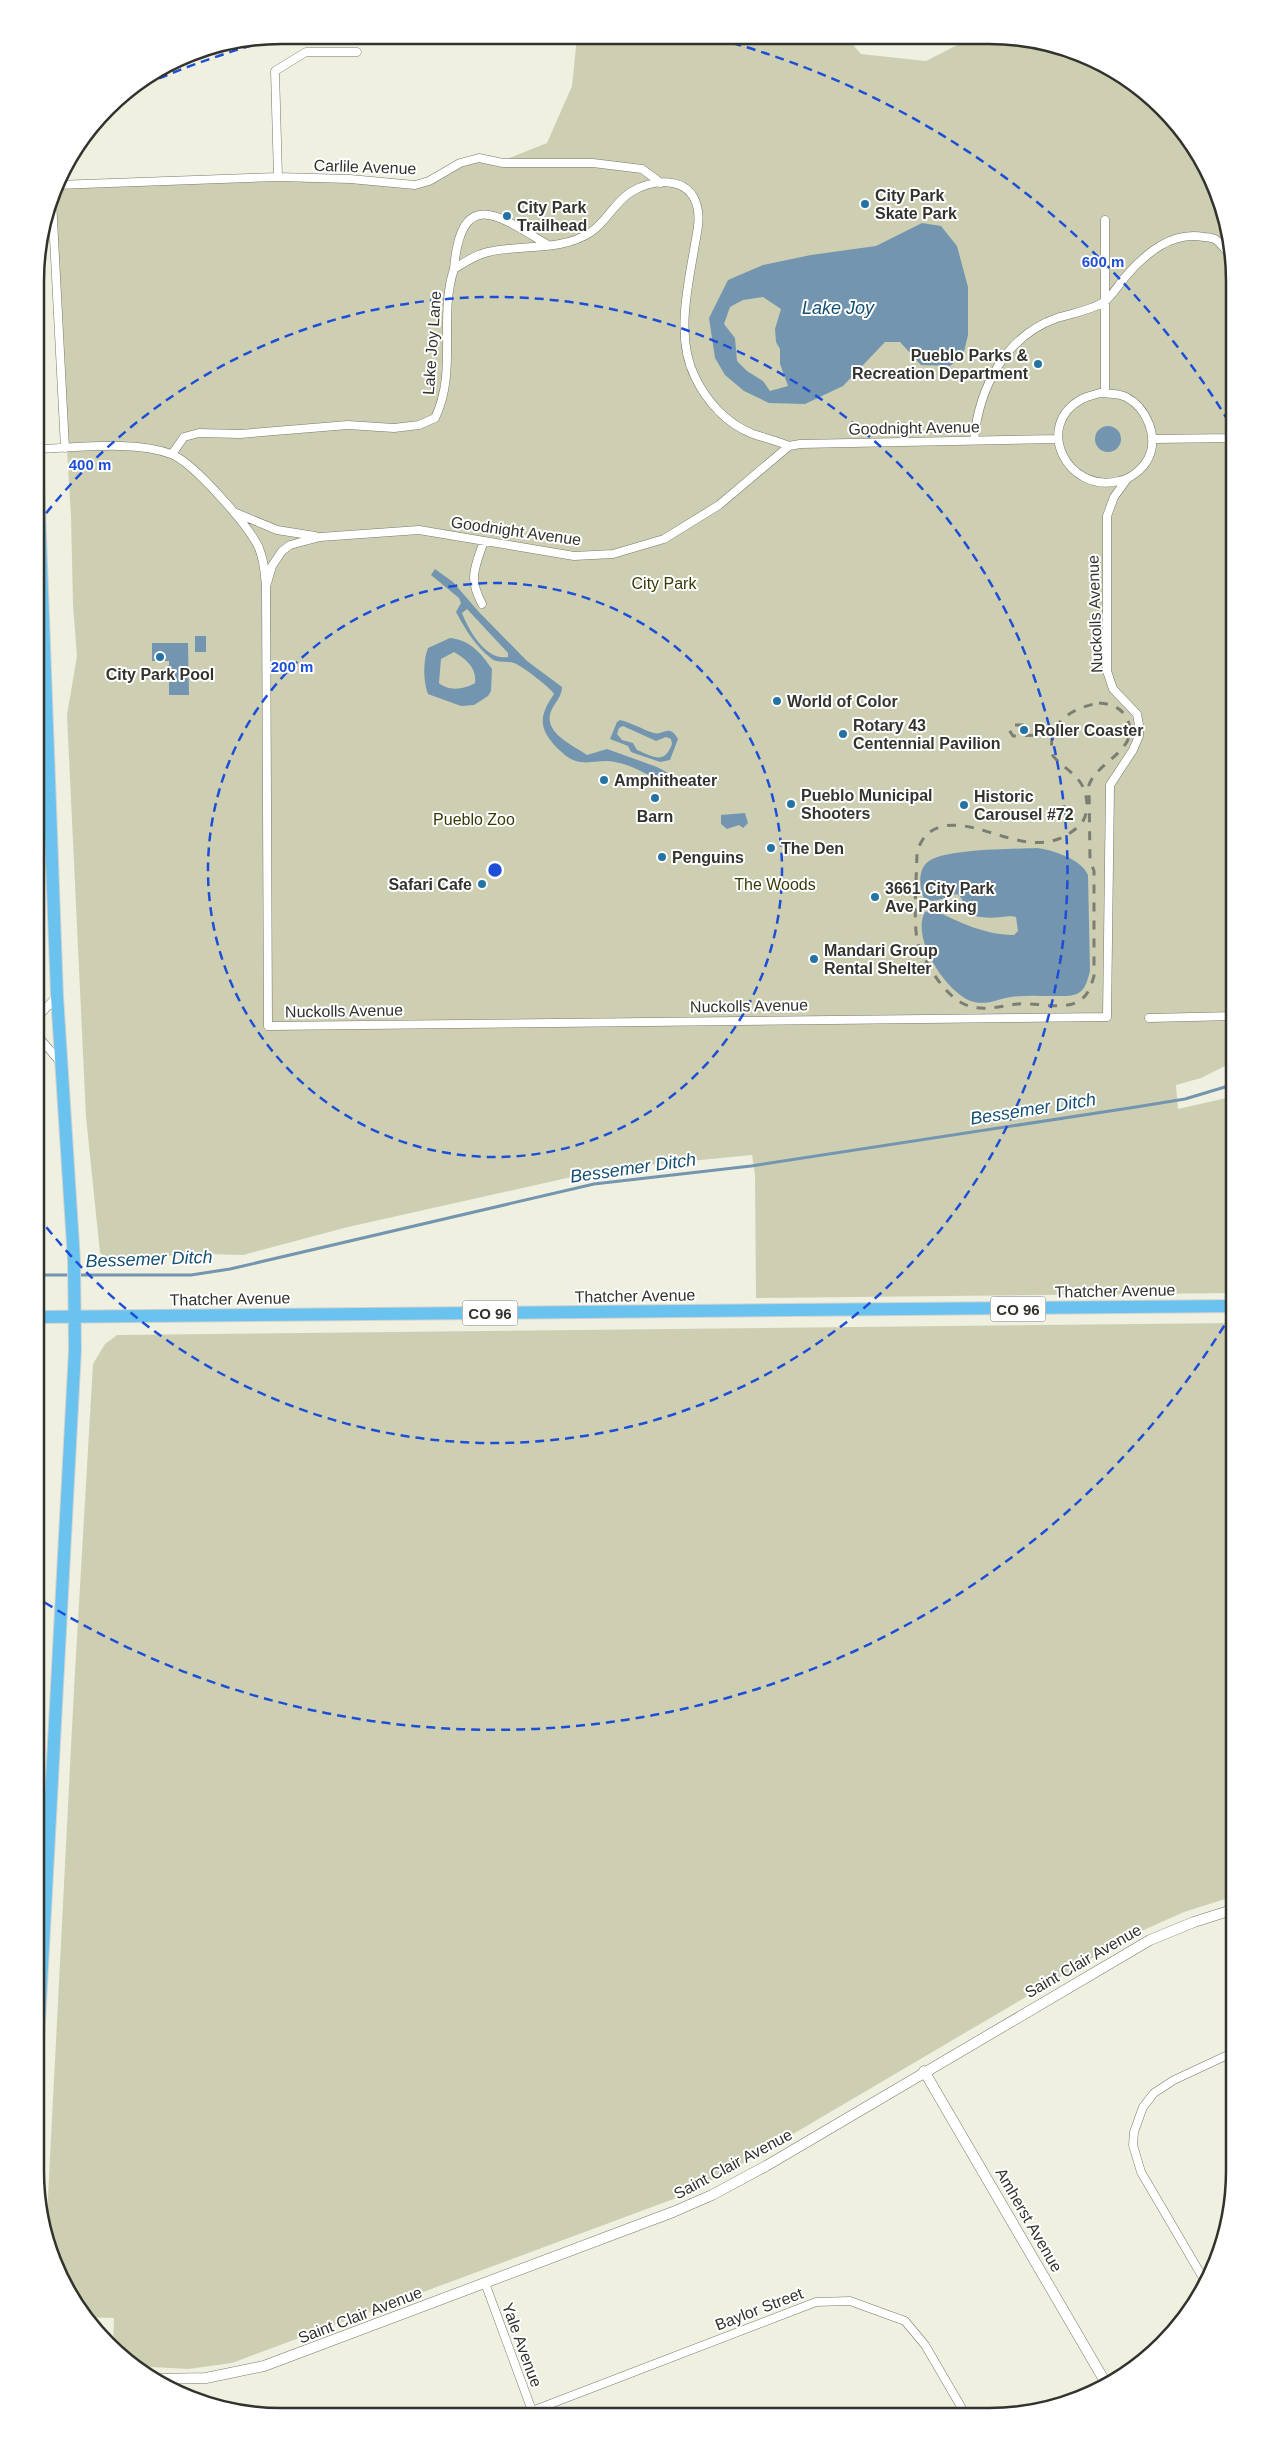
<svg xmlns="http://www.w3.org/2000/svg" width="1270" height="2452" viewBox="0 0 1270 2452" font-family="Arial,sans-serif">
<rect width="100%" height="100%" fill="#eff0e0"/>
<!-- green -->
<path fill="#cecfb2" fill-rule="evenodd" d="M 577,37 L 847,38 L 861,54 L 926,61 L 969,39 L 1037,40 L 1098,60 L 1152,96 L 1194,144 L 1222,202 L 1235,280 L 1235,1061 L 1201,1078 L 1176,1085 L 1178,1109 L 1235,1096 L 1235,1293 L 756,1298 L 755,1175 L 752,1155 L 607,1169 L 348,1227 L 243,1255 L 207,1254 L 109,1259 L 100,1253 L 86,1117 L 67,715 L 77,656 L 73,605 L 71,516 L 52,200 L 56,185 L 278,177 L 415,185 L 469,160 L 499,162 L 547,143 L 572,86 ZM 1107,426 L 1117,431 C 1125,446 1108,458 1097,445 L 1099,430 Z
M 1235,1323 L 1235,1896 L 1184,1912 L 1128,1937 L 735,2168 L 679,2197 L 232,2363 L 188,2369 L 134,2366 L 119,2356 L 113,2350 L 114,2318 L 84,2317 C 68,2299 50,2261 46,2236 L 74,1689 L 93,1364 L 105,1344 L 117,1335 Z"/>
<!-- water -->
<path fill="#7395af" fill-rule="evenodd" d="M 922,223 L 941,226 L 957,246 L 968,287 L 968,335 L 963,356 L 950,366 L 921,365 L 900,342 L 885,342 L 843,386 L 805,404 L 769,403 L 744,391 L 725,375 L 715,358 L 709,318 L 728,280 L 763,265 L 811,255 L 876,246 ZM 763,297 L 781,309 L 775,329 L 776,342 L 780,349 L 780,364 L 788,386 L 770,391 L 763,381 L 747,371 L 737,361 L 735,338 L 724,324 L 730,307 L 743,300 Z
M1095 439a13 13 0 1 1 26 0a13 13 0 1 1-26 0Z
M 435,569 L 453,582 L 478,611 L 527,661 L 562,687 C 562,696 556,701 552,709 C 541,732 571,744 587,755 L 607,749 L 657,767 L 679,779 L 671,787 C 653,778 636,766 615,762 C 602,759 588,765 576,761 C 568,759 563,753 557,748 C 538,728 539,716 554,694 C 552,689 521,665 514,663 C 507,661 497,663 492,659 C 476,647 465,629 456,612 L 461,603 L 459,598 L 431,575 ZM 467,609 L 508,653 L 508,657 C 486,661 469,631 462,613 Z
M 195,636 L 206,636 L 206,652 L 195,652 Z
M 450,638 C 470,640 481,653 492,669 L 491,691 L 488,696 L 474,705 L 461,706 L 428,694 C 423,681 423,660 428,648 ZM 454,652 C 466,659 477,668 475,683 C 465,689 449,692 439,683 L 441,659 Z
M 152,643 L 188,643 L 189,695 L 169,695 L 169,661 L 152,661 Z
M 620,720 C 633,723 643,730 654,733 C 663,736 669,723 678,739 L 670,760 L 660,762 L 631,752 L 628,746 L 610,739 L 617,722 ZM 623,726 L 656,741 L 666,737 L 671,739 L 672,744 C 664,765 654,757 637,750 L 633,743 L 622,740 L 617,734 L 619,728 Z
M 745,813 L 748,823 L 743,828 L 739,825 L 727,829 L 721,824 L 721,815 Z
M 1037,848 C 1053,850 1081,859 1088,875 L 1090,971 C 1088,978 1086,988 1080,992 C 1074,997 1061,996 1054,996 C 1040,996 1025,995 1011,997 C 998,999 988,1005 974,1002 C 948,996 910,938 925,912 C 939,909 954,921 967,925 C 982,931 998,935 1014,935 L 1018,931 L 1016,917 L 1011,916 C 999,917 977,921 967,911 C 962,905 964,898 957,894 C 944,897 939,903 925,900 C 919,889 917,869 929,861 C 946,849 1014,849 1037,848 Z"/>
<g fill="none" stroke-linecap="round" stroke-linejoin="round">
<!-- stream -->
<path stroke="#7395af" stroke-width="3" d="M 36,1275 L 70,1275
M 77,1275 L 191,1275 L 230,1269 L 594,1184 L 751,1166 L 1136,1107 L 1185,1099 L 1235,1084"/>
<!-- minor casing -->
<g stroke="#78786a" stroke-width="9">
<path id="minor" d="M 278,177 L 275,71 L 306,52 L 357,52
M 56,185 L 278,177 L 350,179 L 415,185 L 429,181 L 460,163 L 479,158 L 503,163 L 593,163 L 642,169 L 661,183
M 52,200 L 65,448
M 1105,220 L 1105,393
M 1231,257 L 1234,438
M 454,269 C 461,186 498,215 548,245
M 1100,393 C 1108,394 1118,393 1126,397 C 1147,408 1159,437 1148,459 C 1142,470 1130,479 1119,481 C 1067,494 1033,425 1082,399 C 1087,396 1094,395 1100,393 Z
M 1152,439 L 1235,438
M 974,440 C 979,388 1005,336 1057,318 C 1073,313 1089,311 1104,302 C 1112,296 1119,284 1126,276 C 1146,253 1172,231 1204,237 C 1208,237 1212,238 1215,239 C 1221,243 1226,251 1231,256
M 37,449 C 76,448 134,440 171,454 C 193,462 249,526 259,548 C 264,560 265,573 266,586 L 268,1026 L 1107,1017 L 1110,785 L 1133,750 L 1139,736 L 1139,725 L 1137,714 L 1113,689 L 1107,671 L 1107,516 L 1114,497 L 1127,479
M 172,454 L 184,437 L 199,433 L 240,434 L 348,425 L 394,428 L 419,425 L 435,418 C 458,371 438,317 454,269 C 465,262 475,255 488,252 C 521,244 561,252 591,232 C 606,222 615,202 631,192 C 652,179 689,175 697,206 C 701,220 696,236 694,250 C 687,290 676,339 695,377 C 707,402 727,424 753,434 C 765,438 777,441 789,446
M 236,513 L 277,530 L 315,536
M 267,583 L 272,566 L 282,551 L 290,545 L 320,537 L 419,530 L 574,556 L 613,554 L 664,539 L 719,505 L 789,446 L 800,444 L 1058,439
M 482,604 C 468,578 475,567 484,541
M 1149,1018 L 1235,1016
M 36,1019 L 57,996
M 36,1034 L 61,1063
M 485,2283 L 534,2416
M 1206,2283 L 1141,2172 L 1133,2145 L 1134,2132 L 1143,2107 L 1154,2093 L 1174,2080 L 1234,2052
M 519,2416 L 816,2302 L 850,2301 L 905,2321 L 925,2345 L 967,2417"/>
</g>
<!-- tertiary casing -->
<g stroke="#78786a" stroke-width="11">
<path id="tertiary" d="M 924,2071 L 1107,2385
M 155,2379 L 206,2378 L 264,2366 L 673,2212 L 712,2195 L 766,2166 L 1150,1940 L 1194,1922 L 1235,1909"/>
</g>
<!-- primary casing -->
<g stroke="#d2d2d1" stroke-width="14">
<path id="primary" d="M 36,1317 L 1235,1306
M 35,2097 L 75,1350 L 74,1260 L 57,996 L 37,455"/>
</g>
<!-- minor -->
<use href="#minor" stroke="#fff" stroke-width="8"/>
<!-- tertiary -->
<use href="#tertiary" stroke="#fff" stroke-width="10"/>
<!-- primary -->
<use href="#primary" stroke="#6ac2ee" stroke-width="12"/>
<!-- rail -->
<path stroke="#7d7d73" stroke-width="3" stroke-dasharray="9 9" stroke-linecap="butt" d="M 1099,703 C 1111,704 1120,707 1126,717 C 1144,748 1097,761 1089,785 L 1090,860 L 1094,871 L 1094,976 C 1091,986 1088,996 1079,1001 C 1062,1011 1037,1002 1018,1004 C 999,1006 980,1013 962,1003 C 943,993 927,965 919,946 C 912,931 917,871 917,851 C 922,839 927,831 940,827 C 983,815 1034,869 1080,825 C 1085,820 1087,812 1087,804 C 1085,776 1069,774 1053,756 C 1045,724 1071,708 1099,703 Z
M 1015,725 L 1037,725 L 1039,732 L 1037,735 L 1013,736 L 1009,730 Z"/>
</g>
<!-- distance rings -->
<g fill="none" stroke="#1d4ed8" stroke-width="2.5" stroke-dasharray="9 6">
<circle cx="495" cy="870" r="287"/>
<path d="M37 525A573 573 0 1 1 37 1215"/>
<path d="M1232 1313A860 860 0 0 1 39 1599M118 97A860 860 0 0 1 287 36M718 39A860 860 0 0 1 1232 427"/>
</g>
<!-- markers -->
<g fill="#2373a5" stroke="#fff" stroke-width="2">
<circle cx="865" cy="204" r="5"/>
<circle cx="507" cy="216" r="5"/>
<circle cx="1038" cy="364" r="5"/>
<circle cx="160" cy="657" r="5"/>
<circle cx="777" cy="701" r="5"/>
<circle cx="1024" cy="730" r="5"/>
<circle cx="843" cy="734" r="5"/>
<circle cx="604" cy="780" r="5"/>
<circle cx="655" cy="798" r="5"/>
<circle cx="791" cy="804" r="5"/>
<circle cx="964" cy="805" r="5"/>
<circle cx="771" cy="848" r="5"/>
<circle cx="662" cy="857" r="5"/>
<circle cx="482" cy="884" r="5"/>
<circle cx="875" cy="897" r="5"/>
<circle cx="814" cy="959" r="5"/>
</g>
<g text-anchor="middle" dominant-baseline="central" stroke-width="4" stroke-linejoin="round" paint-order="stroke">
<!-- shield labels -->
<g fill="#fff" stroke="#70706c" stroke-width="1">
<rect x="990.5" y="1296.5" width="55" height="25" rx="4"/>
<rect x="462.5" y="1300.5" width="55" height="25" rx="4"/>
</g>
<g font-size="15" font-weight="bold" fill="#33332d">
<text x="1018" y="1309">CO 96</text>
<text x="490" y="1313">CO 96</text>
</g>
<!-- street labels -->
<g font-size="16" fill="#33332d" stroke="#fff">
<text transform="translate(365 167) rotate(2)">Carlile Avenue</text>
<text transform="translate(432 343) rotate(-86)">Lake Joy Lane</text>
<text transform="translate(914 428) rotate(-1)">Goodnight Avenue</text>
<text transform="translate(516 531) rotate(8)">Goodnight Avenue</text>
<text transform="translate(1095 614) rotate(-92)">Nuckolls Avenue</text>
<text transform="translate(749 1006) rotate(-1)">Nuckolls Avenue</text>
<text transform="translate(344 1011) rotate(-1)">Nuckolls Avenue</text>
<text transform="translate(1115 1291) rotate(-1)">Thatcher Avenue</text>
<text transform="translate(635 1296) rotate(-1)">Thatcher Avenue</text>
<text transform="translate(230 1299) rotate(-1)">Thatcher Avenue</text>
<text transform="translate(1083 1961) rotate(-30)">Saint Clair Avenue</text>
<text transform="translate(733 2164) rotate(-28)">Saint Clair Avenue</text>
<text transform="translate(1029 2220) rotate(60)">Amherst Avenue</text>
<text transform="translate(759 2309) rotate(-21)">Baylor Street</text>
<text transform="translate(360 2315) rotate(-21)">Saint Clair Avenue</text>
<text transform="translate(522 2345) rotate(70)">Yale Avenue</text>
</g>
<!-- poi labels -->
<g font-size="16" font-weight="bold" fill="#33332d" stroke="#fff" text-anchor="start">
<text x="875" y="195">City Park<tspan x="875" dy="18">Skate Park</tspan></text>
<text x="517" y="207">City Park<tspan x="517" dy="18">Trailhead</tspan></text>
<text x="1028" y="355" text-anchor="end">Pueblo Parks &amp;<tspan x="1028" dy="18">Recreation Department</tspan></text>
<text x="160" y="674" text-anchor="middle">City Park Pool</text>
<text x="787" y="701">World of Color</text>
<text x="853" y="725">Rotary 43<tspan x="853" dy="18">Centennial Pavilion</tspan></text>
<text x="1034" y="730">Roller Coaster</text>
<text x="614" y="780">Amphitheater</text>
<text x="801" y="795">Pueblo Municipal<tspan x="801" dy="18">Shooters</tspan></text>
<text x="974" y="796">Historic<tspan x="974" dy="18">Carousel #72</tspan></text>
<text x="655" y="816" text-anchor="middle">Barn</text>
<text x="781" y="848">The Den</text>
<text x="672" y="857">Penguins</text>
<text x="472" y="884" text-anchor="end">Safari Cafe</text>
<text x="885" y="888">3661 City Park<tspan x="885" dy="18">Ave Parking</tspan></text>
<text x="824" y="950">Mandari Group<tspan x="824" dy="18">Rental Shelter</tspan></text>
</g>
<!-- park labels -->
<g font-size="16" fill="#393907" stroke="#fff">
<text x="664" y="583">City Park</text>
<text x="474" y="819">Pueblo Zoo</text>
<text x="775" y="884">The Woods</text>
</g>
<!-- water labels -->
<g font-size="18" font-style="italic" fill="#155074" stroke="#fff">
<text x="838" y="308">Lake Joy</text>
<text transform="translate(1033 1109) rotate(-9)">Bessemer Ditch</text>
<text transform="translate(633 1168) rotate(-8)">Bessemer Ditch</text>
<text transform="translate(149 1259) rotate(-2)">Bessemer Ditch</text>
</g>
</g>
<!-- crop -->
<path d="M0 0H1270V2452H0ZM281 44H989A237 237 0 0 1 1226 281V2171A237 237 0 0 1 989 2408H281A237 237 0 0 1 44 2171V281A237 237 0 0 1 281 44Z" fill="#fff" fill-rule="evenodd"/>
<path fill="none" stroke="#33332d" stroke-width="2.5" d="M281 44H989A237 237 0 0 1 1226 281V2171A237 237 0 0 1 989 2408H281A237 237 0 0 1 44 2171V281A237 237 0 0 1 281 44Z"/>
<circle cx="495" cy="870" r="8" fill="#1d4ed8" stroke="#fff" stroke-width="2.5"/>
<g font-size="15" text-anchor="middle" font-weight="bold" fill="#1d4ed8" stroke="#fff" stroke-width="4" stroke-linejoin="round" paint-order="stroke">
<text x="1103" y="267">600 m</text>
<text x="90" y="470">400 m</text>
<text x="292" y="672">200 m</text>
</g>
</svg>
